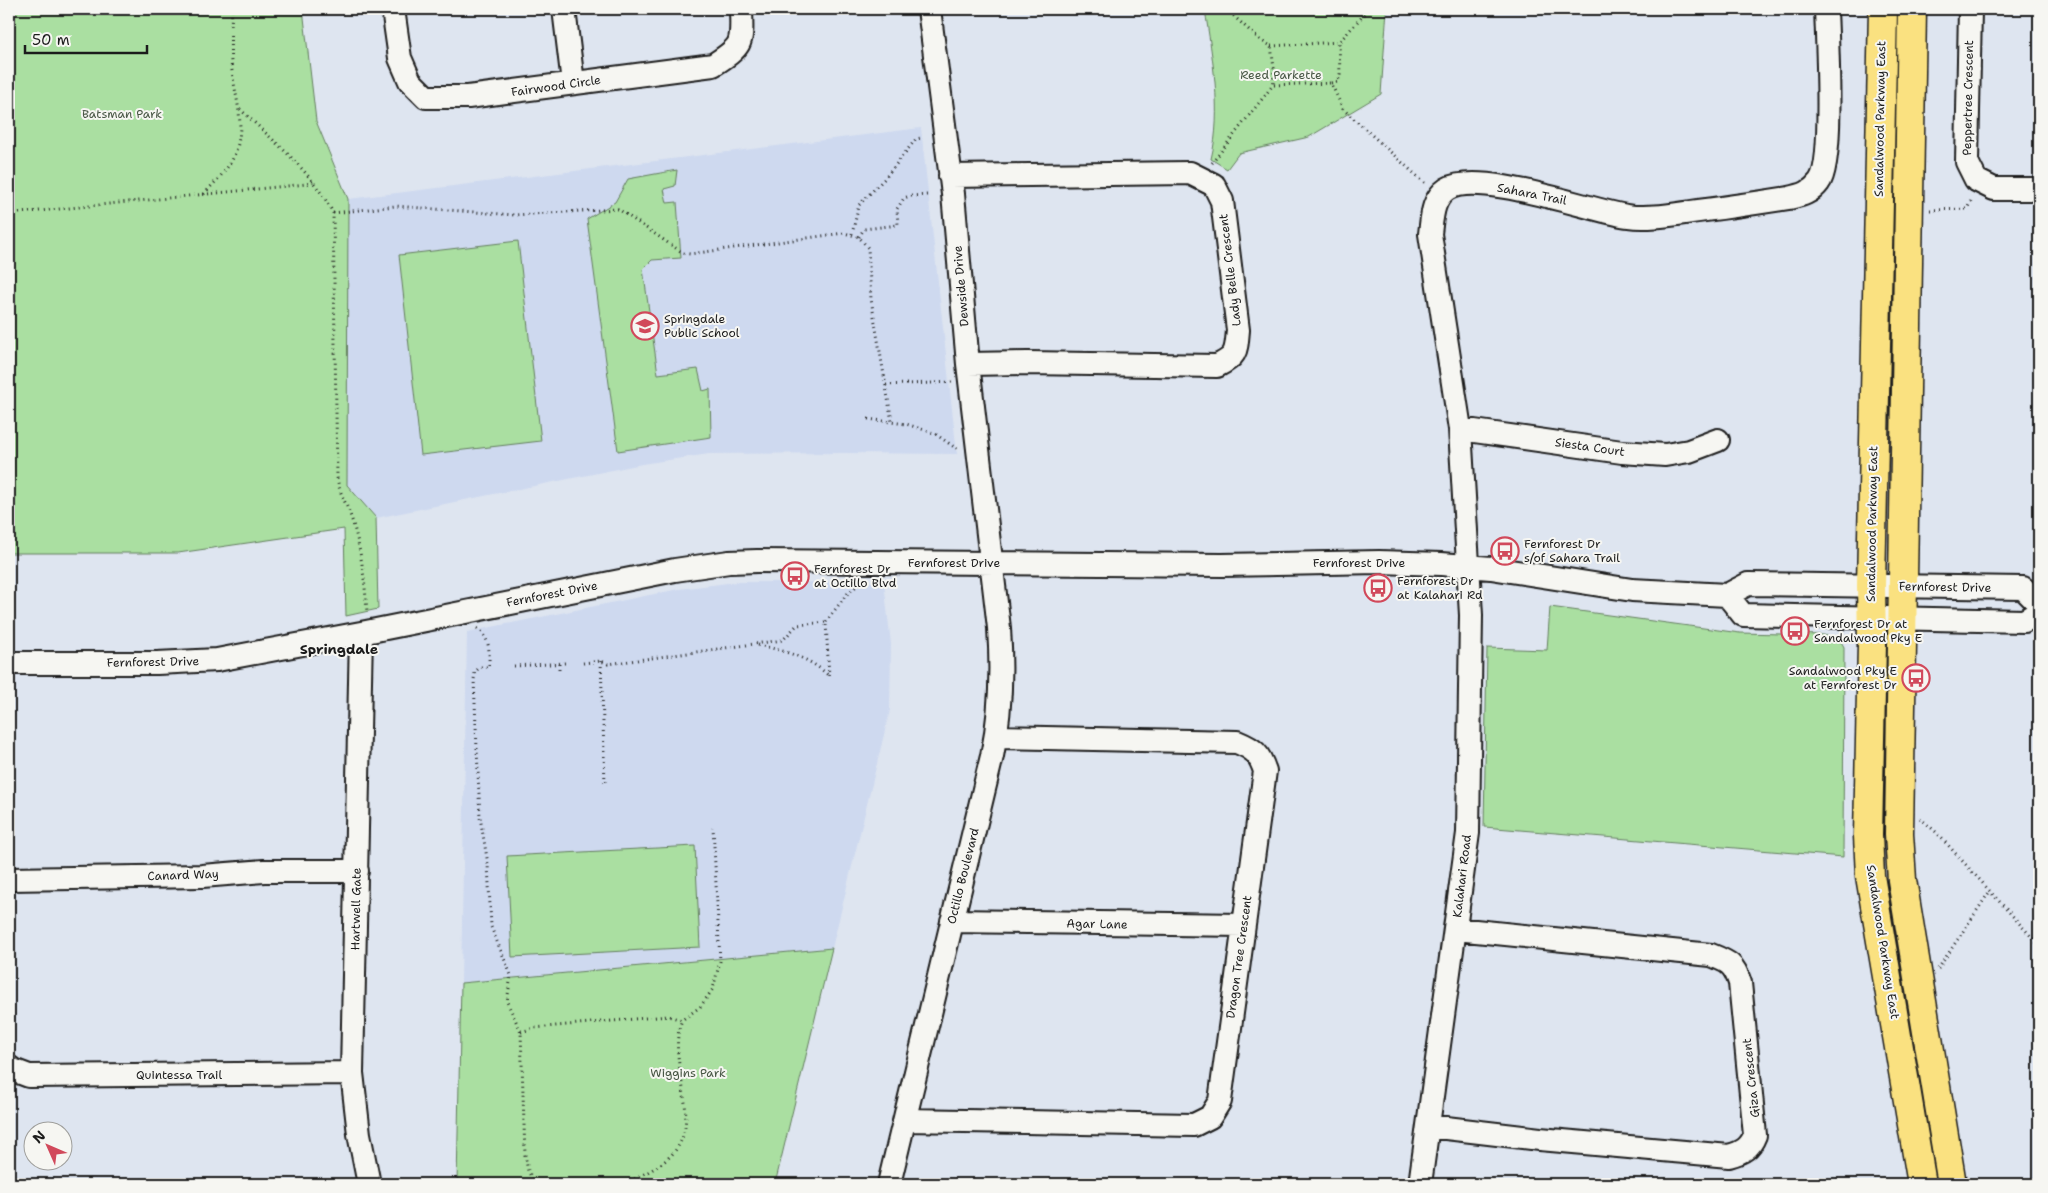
<svg xmlns="http://www.w3.org/2000/svg" width="2048" height="1193" viewBox="0 0 2048 1193" font-family="'Shantell Sans',sans-serif">
<rect width="100%" height="100%" fill="#dee5f0"/>
<filter id="ink" filterUnits="userSpaceOnUse"><feTurbulence type="fractalNoise" baseFrequency=".02" numOctaves="2"/><feDisplacementMap in="SourceGraphic" scale="10" xChannelSelector="R" yChannelSelector="G"/><feConvolveMatrix kernelMatrix="1 2 1 2 8 2 1 2 1" color-interpolation-filters="sRGB"/></filter>
<g filter="url(#ink)">
<!-- built -->
<path fill="#ced9ef" d="M 921,128 L 957,454 L 843,453 L 709,454 L 642,464 L 376,518 L 347,485 L 348,199 Z
M 736,582 L 884,582 L 891,644 L 890,710 L 832,948 L 461,983 L 467,632 L 679,589 Z"/>
<!-- green -->
<path fill="#aadfa1" stroke="#637e5e" d="M 9,9 L 303,9 L 316,121 L 348,199 L 347,485 L 376,518 L 378,609 L 346,616 L 344,529 L 178,553 L 9,553 Z
M 1205,9 L 1387,9 L 1381,94 L 1309,137 L 1239,153 L 1227,169 L 1211,159 C 1223,110 1212,58 1205,9 Z
M 677,170 L 675,186 L 664,189 L 667,203 L 677,202 L 681,258 L 652,260 L 643,269 L 658,374 L 698,369 L 703,391 L 710,389 L 711,437 L 618,451 L 587,219 L 615,202 L 628,179 Z
M 518,241 L 541,441 L 421,455 L 399,255 Z
M 1550,607 L 1740,633 L 1823,635 C 1833,637 1840,638 1844,647 L 1843,857 L 1484,827 L 1487,648 L 1547,650 Z
M 695,846 L 700,947 L 512,957 L 507,856 Z
M 832,948 L 775,1184 L 457,1184 L 461,983 Z"/>
<g fill="none" stroke-linecap="round" stroke-linejoin="round">
<!-- minor casing -->
<g stroke="#1c1c1c" stroke-width="26">
<path id="minor" d="M 393,9 L 400,58 L 410,81 L 426,97 L 468,97 L 713,65 C 744,45 742,44 741,9
M 564,9 L 573,83
M 1970,9 L 1967,162 L 1976,180 L 1994,189 L 2039,189
M 950,176 L 1190,173 L 1214,185 L 1222,201 L 1238,330 C 1236,352 1237,356 1217,366 L 1028,363 L 968,364
M 1460,429 L 1622,452 L 1665,455 L 1689,451 L 1718,440
M 1727,595 L 1743,615 L 2024,621 L 2039,612
M 361,633 L 352,1073 L 359,1134 L 369,1184
M 9,663 L 157,663 L 217,660 L 361,633 L 675,570 L 729,562 L 757,561 L 1222,565 L 1379,562 L 1441,564 L 1491,568 L 1632,590 L 1727,595 L 1748,584 L 2023,588 L 2039,604
M 9,879 L 202,876 L 264,871 L 357,871
M 952,921 L 1243,925
M 9,1067 L 13,1070 L 29,1076 L 352,1073
M 905,1120 L 1194,1125 L 1210,1117 L 1220,1101 L 1265,771 C 1259,753 1254,749 1237,742 L 996,737
M 1429,1126 L 1540,1139 L 1729,1156 C 1743,1152 1750,1148 1755,1135 L 1740,983 C 1734,964 1729,962 1711,955 L 1456,929
M 889,1184 L 992,756 C 1001,713 1002,671 999,628 L 968,364 L 953,194 L 929,9
M 1420,1184 L 1468,833 L 1471,615 L 1460,429 L 1430,234 C 1432,218 1432,199 1447,189 C 1480,170 1588,210 1627,216 C 1648,219 1670,215 1691,212 C 1724,208 1757,203 1789,198 C 1802,195 1811,193 1819,182 C 1834,164 1827,39 1826,9"/>
</g>
<!-- major casing -->
<g stroke="#1c1c1c" stroke-width="31">
<path id="major" d="M 1883,9 L 1871,586 L 1872,643 L 1868,836 L 1870,876 L 1922,1184
M 1912,9 L 1899,834 L 1902,880 L 1952,1184"/>
</g>
<!-- path -->
<path stroke="#1c1c1c" stroke-width="3" stroke-dasharray="1 4" stroke-linecap="butt" d="M 1226,9 L 1260,40 L 1271,46 L 1274,68 L 1273,85
M 1271,46 L 1339,42 L 1369,9
M 1331,83 L 1338,82 L 1340,74 L 1339,42
M 240,109 C 273,141 312,171 333,213 L 337,477 C 339,493 346,502 351,517 C 361,548 365,580 367,613
M 1212,163 L 1273,85 L 1331,83 L 1343,109 L 1427,185
M 204,194 C 214,183 226,172 233,158 C 247,129 236,100 232,71 C 229,50 231,29 232,9
M 1930,210 L 1967,209 L 1972,199
M 9,213 L 19,213 L 307,184 L 313,181
M 333,213 L 395,206 L 514,215 L 618,209 L 683,253 L 690,254 L 844,233 L 859,237 L 868,248 L 871,299 L 892,422
M 852,234 L 859,205 L 886,177 L 916,139 L 921,138
M 859,237 L 864,229 L 898,225 L 897,209 L 904,198 L 910,196 L 928,195
M 886,385 L 952,382
M 868,419 L 906,424 L 934,433 L 960,451
M 826,622 L 846,595 L 861,582
M 477,628 C 491,638 489,652 489,667 L 480,667 L 475,672 L 474,680 L 480,817 L 488,864 L 491,927 L 511,975 L 507,1002 L 521,1032 L 525,1155 L 528,1171 L 535,1184
M 758,645 C 785,651 809,657 829,676
M 601,661 L 605,784
M 583,663 L 601,661 L 608,664 L 783,640 L 797,625 L 826,622 L 829,677
M 559,664 L 559,672
M 514,666 L 566,663
M 1920,818 L 1936,832 L 2039,945
M 1938,969 L 1990,891
M 521,1032 L 534,1028 L 668,1016 L 682,1020 L 700,1007 L 713,989 L 720,961 L 713,827
M 626,1184 C 641,1175 663,1166 674,1152 C 704,1116 665,1061 682,1020"/>
<!-- minor -->
<use href="#minor" stroke="#f6f6f2" stroke-width="22"/>
<!-- major -->
<use href="#major" stroke="#fae180" stroke-width="28"/>
</g>
</g>
<!-- icons -->
<defs>
<g id="school-ring" transform="scale(1.4375)"><circle r="9.5" fill="#f6f6f2" stroke="#d1495b" stroke-width="1.5"/><path d="M0-5L7-2L0 1L-7-2ZM-4 1L0 2.5L4 1V4Q0 6-4 4Z" fill="#d1495b"/></g>
<g id="bus-ring" transform="scale(1.4375)"><circle r="9.5" fill="#f6f6f2" stroke="#d1495b" stroke-width="1.5"/><path d="M-5-6H5V4H4V6H2V4H-2V6H-4V4H-5ZM-3.5-4V0h7V-4ZM-3.5 1.2v1.5H-2V1.2ZM2 1.2v1.5H3.5V1.2Z" fill="#d1495b"/></g>
</defs>
<g fill-rule="evenodd">
<use href="#school-ring" x="645" y="326"/>
<use href="#bus-ring" x="1505" y="551"/>
<use href="#bus-ring" x="795" y="576"/>
<use href="#bus-ring" x="1378" y="588"/>
<use href="#bus-ring" x="1795" y="631"/>
<use href="#bus-ring" x="1916" y="678"/>
</g>
<g text-anchor="middle" dominant-baseline="central" stroke-width="4" stroke-linejoin="round" paint-order="stroke">
<!-- park labels -->
<g font-size="12" fill="#475644" stroke="#f6f6f2">
<text x="1281" y="75">Reed Parkette</text>
<text x="122" y="114">Batsman Park</text>
<text x="688" y="1073">Wiggins Park</text>
</g>
<!-- street labels -->
<g font-size="12" fill="#1c1c1c" stroke="#f6f6f2">
<text transform="translate(556 86) rotate(-8)">Fairwood Circle</text>
<text transform="translate(1968 98) rotate(-89)">Peppertree Crescent</text>
<text transform="translate(1880 119) rotate(-89)">Sandalwood Parkway East</text>
<text transform="translate(1532 194) rotate(11)">Sahara Trail</text>
<text transform="translate(1230 270) rotate(-97)">Lady Belle Crescent</text>
<text transform="translate(961 286) rotate(-95)">Dewside Drive</text>
<text transform="translate(1590 447) rotate(8)">Siesta Court</text>
<text transform="translate(1872 524) rotate(-89)">Sandalwood Parkway East</text>
<text x="954" y="563">Fernforest Drive</text>
<text x="1359" y="563">Fernforest Drive</text>
<text transform="translate(1945 587) rotate(1)">Fernforest Drive</text>
<text transform="translate(552 594) rotate(-11)">Fernforest Drive</text>
<text transform="translate(153 662) rotate(-1)">Fernforest Drive</text>
<text transform="translate(183 875) rotate(-2)">Canard Way</text>
<text transform="translate(963 876) rotate(-76)">Octillo Boulevard</text>
<text transform="translate(1462 876) rotate(-83)">Kalahari Road</text>
<text transform="translate(356 909) rotate(-89)">Hartwell Gate</text>
<text transform="translate(1097 924) rotate(1)">Agar Lane</text>
<text transform="translate(1883 942) rotate(81)">Sandalwood Parkway East</text>
<text transform="translate(1239 957) rotate(-82)">Dragon Tree Crescent</text>
<text x="179" y="1075">Quintessa Trail</text>
<text transform="translate(1751 1078) rotate(-96)">Giza Crescent</text>
</g>
<!-- poi labels -->
<g font-size="12" fill="#1c1c1c" stroke="#f6f6f2" text-anchor="start">
<text x="664" y="319">Springdale<tspan x="664" dy="14">Public School</tspan></text>
<text x="1524" y="544">Fernforest Dr<tspan x="1524" dy="14">s/of Sahara Trail</tspan></text>
<text x="814" y="569">Fernforest Dr<tspan x="814" dy="14">at Octillo Blvd</tspan></text>
<text x="1397" y="581">Fernforest Dr<tspan x="1397" dy="14">at Kalahari Rd</tspan></text>
<text x="1814" y="624">Fernforest Dr at<tspan x="1814" dy="14">Sandalwood Pky E</tspan></text>
<text x="1897" y="671" text-anchor="end">Sandalwood Pky E<tspan x="1897" dy="14">at Fernforest Dr</tspan></text>
</g>
<!-- neighbourhood labels -->
<g font-size="14" font-weight="bold" fill="#1c1c1c" stroke="#f6f6f2">
<text x="339" y="649">Springdale</text>
</g>
</g>
<!-- margin -->
<rect width="2048" height="1193" fill="none" stroke="#f6f6f2" stroke-width="30"/>
<rect x="15" y="15" width="2018" height="1163" fill="none" stroke="#1c1c1c" stroke-width="2" filter="url(#ink)"/>
<!-- north arrow -->
<g transform="translate(48 1146) rotate(315)"><circle r="24" fill="#f6f6f2" stroke="#9f9f9c"/>
<path d="M0-4L9 19L0 12L-9 19Z" fill="#d1495b"/>
<text y="-8" font-size="14" font-weight="bold" text-anchor="middle" fill="#1c1c1c">N</text>
</g>
<!-- scale -->
<path d="M25 45v8h122v-8" fill="none" stroke="#1c1c1c" stroke-width="2.5"/>
<text x="32" y="45" font-size="15" fill="#1c1c1c" stroke="#f6f6f2" stroke-width="4" paint-order="stroke">50 m</text>
</svg>
